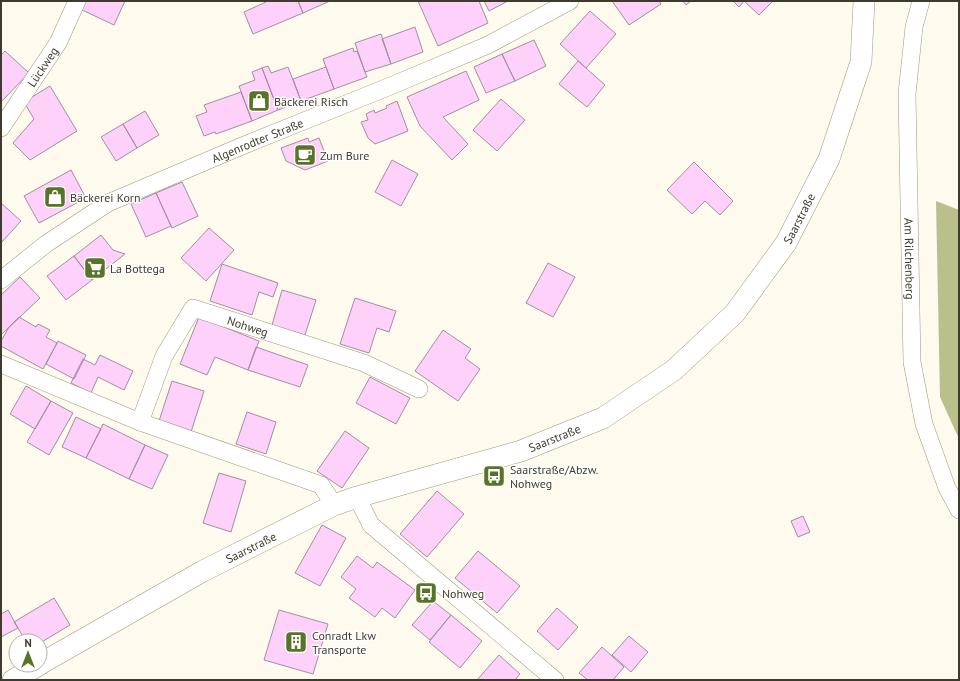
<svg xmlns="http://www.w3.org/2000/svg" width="960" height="681" viewBox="0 0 960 681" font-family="'PT Sans',sans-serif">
<rect width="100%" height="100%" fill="#fefbee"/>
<!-- forest -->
<path fill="#b9c08b" d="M 936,201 L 959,210 L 959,439 L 940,397 Z"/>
<!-- building -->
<path fill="#fed1fa" stroke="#a48ca2" d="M 84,1 L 125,1 L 114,25 L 80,9 Z
M 265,1 L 298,1 L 303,13 L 253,34 L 244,12 L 266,2 Z
M 298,1 L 330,1 L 303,13 Z
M 418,1 L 479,1 L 488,23 L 438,46 Z
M 484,1 L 508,1 L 489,11 Z
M 612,1 L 659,1 L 661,4 L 629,25 Z
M 683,1 L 691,1 L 686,5 Z
M 733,1 L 773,1 L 759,15 L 744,1 L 739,7 Z
M 590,11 L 616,34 L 586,68 L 560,44 Z
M 415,27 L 423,52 L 391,64 L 382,39 Z
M 381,34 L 391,64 L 365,72 L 355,43 Z
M 534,40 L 546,66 L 515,81 L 502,54 Z
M 353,48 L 354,52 L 357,51 L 367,77 L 334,89 L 323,59 Z
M 5,51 L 29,73 L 1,102 L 1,55 Z
M 502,54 L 515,81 L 486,93 L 474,67 Z
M 578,61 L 605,85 L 587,107 L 559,84 Z
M 268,66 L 271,73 L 288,67 L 301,101 L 278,110 L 262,68 Z
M 326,67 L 334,89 L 301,101 L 293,79 Z
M 262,68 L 278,110 L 252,121 L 239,86 L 255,80 L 252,72 Z
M 466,71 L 479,100 L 443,117 L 468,144 L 452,160 L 420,126 L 407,97 Z
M 50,86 L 77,131 L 30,160 L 13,143 L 34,119 L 24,102 Z
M 241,92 L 252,121 L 216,134 L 215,132 L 204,136 L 196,116 L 207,112 L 204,105 Z
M 501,99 L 525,120 L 497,151 L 473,130 Z
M 397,101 L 408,131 L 375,144 L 368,138 L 361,122 L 368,120 L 366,114 L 374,110 L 375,113 L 387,108 L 386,106 Z
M 145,111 L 159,135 L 137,148 L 123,124 Z
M 123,124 L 137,148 L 116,161 L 101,137 Z
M 308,138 L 309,142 L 319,138 L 328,161 L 305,170 L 286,161 L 281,148 Z
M 392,160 L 418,174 L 401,206 L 375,192 Z
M 694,162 L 733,201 L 720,215 L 705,201 L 692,214 L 667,190 Z
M 71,170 L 86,198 L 39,223 L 24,196 Z
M 182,182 L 198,216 L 172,228 L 156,193 Z
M 156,193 L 171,226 L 146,237 L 131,204 Z
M 1,203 L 21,221 L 1,243 Z
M 209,228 L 234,250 L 206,281 L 181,258 Z
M 101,235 L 113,250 L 125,254 L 92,280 L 74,256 Z
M 74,256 L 92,280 L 66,300 L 47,276 Z
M 548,263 L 575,277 L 553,317 L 526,303 Z
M 222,264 L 278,283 L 273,297 L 259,292 L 252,315 L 210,301 Z
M 20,277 L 40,298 L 1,335 L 1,295 Z
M 282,290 L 316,300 L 305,335 L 272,325 Z
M 355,298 L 396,311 L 389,332 L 377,328 L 369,353 L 340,344 Z
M 19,317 L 36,327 L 38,324 L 50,330 L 46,337 L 57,343 L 43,369 L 1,346 L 1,341 L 9,327 Z
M 199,317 L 259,341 L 248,370 L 215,357 L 207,375 L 180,364 Z
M 443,330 L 471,349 L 465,358 L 480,369 L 458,401 L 415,371 Z
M 58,341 L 86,355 L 74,379 L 46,364 Z
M 256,347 L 308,365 L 300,387 L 248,370 Z
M 100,355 L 133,371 L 124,390 L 98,377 L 91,393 L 71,383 L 83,359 L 95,365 Z
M 370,377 L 410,398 L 396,424 L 356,403 Z
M 172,381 L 204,391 L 191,432 L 159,421 Z
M 26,386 L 51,401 L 35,429 L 10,414 Z
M 51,401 L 73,413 L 49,455 L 27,442 Z
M 247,412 L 276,422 L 266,454 L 236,444 Z
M 76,417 L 101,429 L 86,458 L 62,447 Z
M 103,424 L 145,445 L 129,479 L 86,458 Z
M 345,431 L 369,448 L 342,488 L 317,471 Z
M 145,445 L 168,455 L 152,489 L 129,479 Z
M 219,473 L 246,481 L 231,532 L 203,523 Z
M 437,491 L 464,514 L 427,557 L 400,534 Z
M 803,516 L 810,532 L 798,537 L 791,521 Z
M 322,525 L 346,538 L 320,586 L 295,573 Z
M 478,551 L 520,586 L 497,613 L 455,578 Z
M 357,556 L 373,568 L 377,562 L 415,590 L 395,618 L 382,608 L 375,617 L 349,598 L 356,589 L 341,577 Z
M 54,598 L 70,625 L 40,643 L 40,641 L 26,641 L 14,622 Z
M 433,601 L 451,615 L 430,640 L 412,625 Z
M 557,608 L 578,627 L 558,650 L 537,631 Z
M 8,610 L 18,628 L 1,637 L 1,614 Z
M 279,610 L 328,624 L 313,674 L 264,660 Z
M 451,615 L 482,641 L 460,668 L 429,642 Z
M 629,636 L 648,652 L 631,672 L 612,655 Z
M 602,647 L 624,667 L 613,680 L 588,680 L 579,673 Z
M 499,655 L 520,674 L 515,680 L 477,680 Z"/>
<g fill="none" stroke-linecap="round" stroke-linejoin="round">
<!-- minor casing -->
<g stroke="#9f9679" stroke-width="18">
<g id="minor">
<path id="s1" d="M 921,1 L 914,27 L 907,94 L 912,362 L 924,424 L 947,488 L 959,510"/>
<path id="s2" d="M 1,128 L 58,43 L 77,1"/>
<path id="s3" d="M 1,280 L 46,244 L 108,203 L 242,146 L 393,85 L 488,45 L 570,1"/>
<path d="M 1,364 L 140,422 L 321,485 L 334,505"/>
<path id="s4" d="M 140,422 L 164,356 L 193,308 L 364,363 L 419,389"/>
<path d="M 357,497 L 371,525 L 555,680"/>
</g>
</g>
<!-- tertiary casing -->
<g stroke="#9f9679" stroke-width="22">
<g id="tertiary">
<path id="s5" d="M 40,664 L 203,571 L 334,505 L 357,497 L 521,451 L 603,418 L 674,370 L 735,313 L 786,243 L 829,159 L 861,62 L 864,1"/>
<path d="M 13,680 L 39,665"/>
</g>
</g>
<!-- minor -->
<use href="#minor" stroke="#fff" stroke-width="17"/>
<!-- tertiary -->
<use href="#tertiary" stroke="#fff" stroke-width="21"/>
</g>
<!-- icons -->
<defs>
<g id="shop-square" transform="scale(1.15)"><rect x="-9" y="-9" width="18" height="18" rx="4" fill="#587428" stroke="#fff"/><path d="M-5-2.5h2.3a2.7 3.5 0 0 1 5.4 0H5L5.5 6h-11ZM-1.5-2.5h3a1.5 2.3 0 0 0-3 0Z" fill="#fff"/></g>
<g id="cafe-square" transform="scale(1.15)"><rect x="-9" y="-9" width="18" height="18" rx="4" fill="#587428" stroke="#fff"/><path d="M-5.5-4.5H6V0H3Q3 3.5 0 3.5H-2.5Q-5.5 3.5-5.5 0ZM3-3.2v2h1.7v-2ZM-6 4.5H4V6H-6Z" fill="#fff"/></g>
<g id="supermarket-square" transform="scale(1.15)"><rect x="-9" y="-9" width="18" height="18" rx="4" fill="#587428" stroke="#fff"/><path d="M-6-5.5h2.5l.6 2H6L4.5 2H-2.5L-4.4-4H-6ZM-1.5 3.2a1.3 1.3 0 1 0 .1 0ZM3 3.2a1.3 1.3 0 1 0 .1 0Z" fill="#fff"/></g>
<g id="bus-square" transform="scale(1.15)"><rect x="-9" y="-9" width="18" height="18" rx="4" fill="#587428" stroke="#fff"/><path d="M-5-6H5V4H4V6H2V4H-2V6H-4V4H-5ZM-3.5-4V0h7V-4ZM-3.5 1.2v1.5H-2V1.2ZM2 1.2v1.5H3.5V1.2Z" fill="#fff"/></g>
<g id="building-square" transform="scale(1.15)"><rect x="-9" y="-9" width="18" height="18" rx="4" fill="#587428" stroke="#fff"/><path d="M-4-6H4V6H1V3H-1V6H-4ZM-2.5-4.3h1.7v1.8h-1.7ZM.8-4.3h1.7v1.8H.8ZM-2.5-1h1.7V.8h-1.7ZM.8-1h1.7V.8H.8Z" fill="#fff"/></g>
</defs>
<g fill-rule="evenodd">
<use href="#shop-square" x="259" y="101"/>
<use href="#cafe-square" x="305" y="155"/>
<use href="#shop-square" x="55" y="197"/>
<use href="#supermarket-square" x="95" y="268"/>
<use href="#bus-square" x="494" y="476"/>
<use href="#bus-square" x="426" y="593"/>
<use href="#building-square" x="296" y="642"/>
</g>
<g text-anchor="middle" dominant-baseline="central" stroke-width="3" stroke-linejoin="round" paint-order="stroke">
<!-- street labels -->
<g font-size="12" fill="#3e3b2e" stroke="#fff">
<text stroke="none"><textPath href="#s2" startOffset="74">Lückweg</textPath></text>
<text stroke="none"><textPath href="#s3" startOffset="294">Algenrodter Straße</textPath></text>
<text stroke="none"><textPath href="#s5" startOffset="901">Saarstraße</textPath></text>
<text stroke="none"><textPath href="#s1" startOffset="259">Am Rilchenberg</textPath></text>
<text stroke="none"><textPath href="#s4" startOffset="184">Nohweg</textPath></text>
<text stroke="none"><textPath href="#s5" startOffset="565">Saarstraße</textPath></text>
<text stroke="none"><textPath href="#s5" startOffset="241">Saarstraße</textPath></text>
</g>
<!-- poi labels -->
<g font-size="12" fill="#3e3b2e" stroke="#fff" text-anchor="start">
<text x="274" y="101">Bäckerei Risch</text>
<text x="320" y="155">Zum Bure</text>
<text x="70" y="197">Bäckerei Korn</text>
<text x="110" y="268">La Bottega</text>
<text x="510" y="469">Saarstraße/Abzw.<tspan x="510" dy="14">Nohweg</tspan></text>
<text x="442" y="593">Nohweg</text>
<text x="312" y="635">Conradt Lkw<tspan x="312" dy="14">Transporte</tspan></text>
</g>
</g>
<!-- border -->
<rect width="960" height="681" fill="none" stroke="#3e3b2e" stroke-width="4"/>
<!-- north arrow -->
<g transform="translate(28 653)"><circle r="19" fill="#ffffff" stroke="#b2b1ab"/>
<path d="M0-3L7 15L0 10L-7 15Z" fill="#587428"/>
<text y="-6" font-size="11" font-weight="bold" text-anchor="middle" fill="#3e3b2e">N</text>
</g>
</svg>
